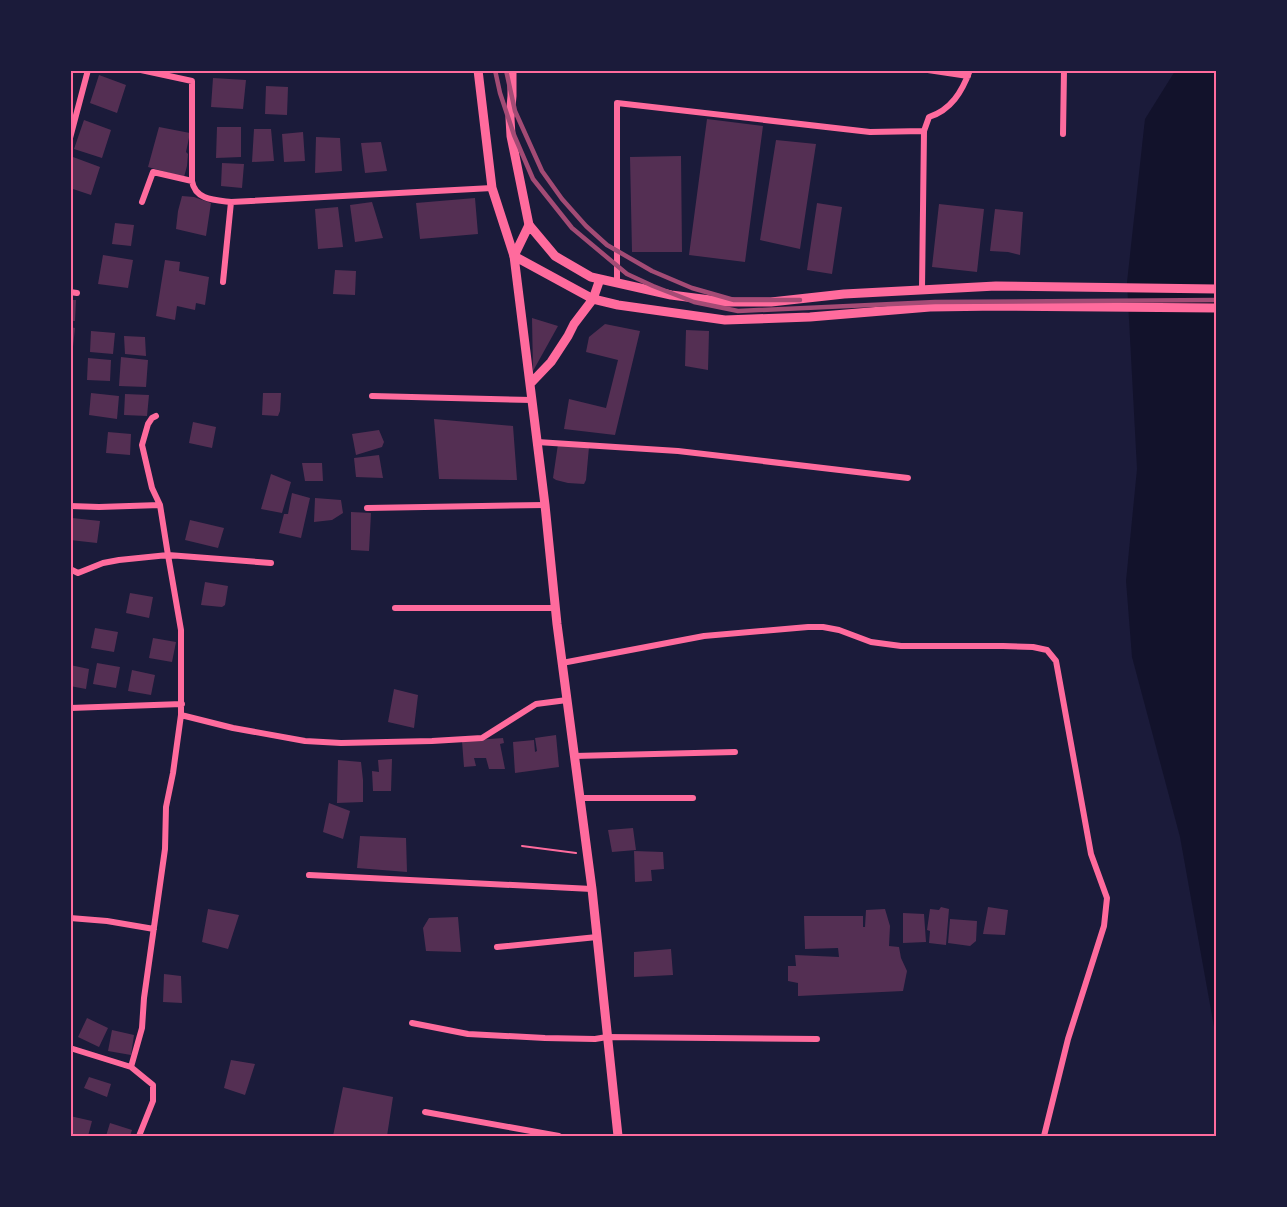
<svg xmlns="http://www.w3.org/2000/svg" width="1287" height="1207" viewBox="0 0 1287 1207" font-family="Rubik,sans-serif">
<rect width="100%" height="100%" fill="#1b1b3a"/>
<!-- water -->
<path fill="#12122b" d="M 1175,71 L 1216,71 L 1216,1038 L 1180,837 L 1132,657 L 1126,581 L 1137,469 L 1127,282 L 1145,119 Z"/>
<!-- building -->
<path fill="#542f53" d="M 99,75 L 126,85 L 117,113 L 90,103 Z
M 213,78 L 246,80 L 243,109 L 211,107 Z
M 266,86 L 288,87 L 287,115 L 265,114 Z
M 707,119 L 763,126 L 745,262 L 689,255 Z
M 84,120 L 111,130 L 102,158 L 74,149 Z
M 159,127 L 190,133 L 186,152 L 188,154 L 187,166 L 184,177 L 148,167 Z
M 217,127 L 241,127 L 241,157 L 216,158 Z
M 254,129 L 271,129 L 274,161 L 252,162 Z
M 303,132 L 305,161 L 284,162 L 282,134 Z
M 316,137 L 340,138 L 342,171 L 315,173 Z
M 776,140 L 816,144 L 800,249 L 760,240 Z
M 381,142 L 387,171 L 365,173 L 361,143 Z
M 681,156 L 682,252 L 632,252 L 630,157 Z
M 73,157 L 100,167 L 91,195 L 70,188 L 70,165 Z
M 222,163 L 244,164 L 242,188 L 221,186 Z
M 182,196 L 194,197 L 211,203 L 206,236 L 176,229 L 178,211 Z
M 475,198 L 478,234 L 420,239 L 416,203 Z
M 372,202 L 383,238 L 355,242 L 350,205 Z
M 817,203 L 842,207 L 832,274 L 807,270 Z
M 939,204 L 984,209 L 977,272 L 932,267 Z
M 338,207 L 343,247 L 318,249 L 315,209 Z
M 995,209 L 1023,212 L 1020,255 L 1008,252 L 990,251 Z
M 115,223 L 134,225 L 131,246 L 112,244 Z
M 103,255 L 133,260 L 128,288 L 98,284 Z
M 165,260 L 180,262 L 179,271 L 209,277 L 205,305 L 196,303 L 195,310 L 177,306 L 175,320 L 156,316 Z
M 335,270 L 356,271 L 355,295 L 333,294 Z
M 70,300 L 76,300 L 75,321 L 70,321 Z
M 532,318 L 558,326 L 533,371 Z
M 605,324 L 640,331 L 615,435 L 564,429 L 569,399 L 606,408 L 618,360 L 586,352 L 589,337 Z
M 70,327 L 75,328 L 72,356 L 70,356 Z
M 686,330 L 709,331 L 708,370 L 685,366 Z
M 91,331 L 115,333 L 113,354 L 90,352 Z
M 124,336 L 145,337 L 146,356 L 125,354 Z
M 121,357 L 148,360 L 146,387 L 119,386 Z
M 88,358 L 111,360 L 110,381 L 87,380 Z
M 91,393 L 119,396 L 117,419 L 89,415 Z
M 263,393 L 281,393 L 280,411 L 278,416 L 262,415 Z
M 125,394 L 149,395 L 147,416 L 124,415 Z
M 434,419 L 513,426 L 517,480 L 439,479 Z
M 193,422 L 216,427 L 212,448 L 189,443 Z
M 379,430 L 384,442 L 382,447 L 356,455 L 352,434 Z
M 108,432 L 131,434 L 130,455 L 106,453 Z
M 558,444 L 589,447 L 586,480 L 584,484 L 568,483 L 556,480 L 553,478 Z
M 379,455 L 383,478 L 356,477 L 354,458 Z
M 302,463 L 322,463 L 323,481 L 305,481 Z
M 271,474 L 291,482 L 282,513 L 261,509 Z
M 292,493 L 310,498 L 301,538 L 279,533 L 284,514 L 288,514 Z
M 315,498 L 341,500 L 343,513 L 332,520 L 314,522 Z
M 351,512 L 371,513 L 369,551 L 351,550 Z
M 72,518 L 100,521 L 97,543 L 70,540 Z
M 190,520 L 224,528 L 218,548 L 185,540 Z
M 205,582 L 228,586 L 225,605 L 222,607 L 201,605 Z
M 130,593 L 153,597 L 149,618 L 126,613 Z
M 95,628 L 118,632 L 114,652 L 91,648 Z
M 153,638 L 176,642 L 172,662 L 149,658 Z
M 97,663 L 120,667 L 116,688 L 93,684 Z
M 70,665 L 89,669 L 86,689 L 70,686 Z
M 132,670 L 155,675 L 151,695 L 128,691 Z
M 394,689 L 418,695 L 414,728 L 388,722 Z
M 556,735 L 559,767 L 515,773 L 513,742 L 534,740 L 535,752 L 537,751 L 535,738 Z
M 503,738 L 504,743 L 500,744 L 505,769 L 489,769 L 486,758 L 474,758 L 476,766 L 464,767 L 462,741 Z
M 392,759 L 391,791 L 373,791 L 372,771 L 379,772 L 378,760 Z
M 338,760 L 361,762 L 363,780 L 363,802 L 337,803 Z
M 329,803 L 350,811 L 343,839 L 323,832 Z
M 633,828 L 636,850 L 612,852 L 608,830 Z
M 360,836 L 406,838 L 407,872 L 357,868 Z
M 634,851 L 663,852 L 664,869 L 651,870 L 652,881 L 635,882 Z
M 941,907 L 949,909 L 946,945 L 929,943 L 930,931 L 927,930 L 930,909 L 939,910 Z
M 988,907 L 1008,910 L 1005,935 L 983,934 Z
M 208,909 L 239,915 L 228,949 L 202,942 Z
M 885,909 L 890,926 L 889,946 L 899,947 L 901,958 L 907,971 L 903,991 L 798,996 L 798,983 L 788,981 L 788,966 L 796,966 L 795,955 L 839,957 L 838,948 L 805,949 L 804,916 L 863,916 L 863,927 L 865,927 L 866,910 Z
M 903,913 L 924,914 L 926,942 L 903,943 Z
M 458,917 L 461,952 L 426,951 L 423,928 L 429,918 Z
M 950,919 L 977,921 L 976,941 L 970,946 L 948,943 Z
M 671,949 L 673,975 L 634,977 L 634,952 Z
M 164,974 L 181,976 L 182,1003 L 163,1002 Z
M 87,1018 L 108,1028 L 99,1047 L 78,1037 Z
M 112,1030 L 134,1035 L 131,1055 L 108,1051 Z
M 231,1060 L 255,1064 L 245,1095 L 224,1088 Z
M 89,1077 L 111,1084 L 107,1097 L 84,1088 Z
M 343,1087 L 393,1097 L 387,1136 L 333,1136 Z
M 70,1116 L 92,1121 L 88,1136 L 70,1136 Z
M 110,1123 L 132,1130 L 130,1136 L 106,1136 Z"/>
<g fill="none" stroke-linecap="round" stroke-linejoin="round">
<!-- path -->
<path stroke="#ff6b9d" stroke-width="2" d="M 522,846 L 576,853"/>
<!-- minor -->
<path stroke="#ff6b9d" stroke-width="6" d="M 141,70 L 192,81 L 192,181 C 195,200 215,200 231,202 L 492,188
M 928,70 L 968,76
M 1063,134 L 1064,70
M 70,138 L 88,70
M 142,202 L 153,172 L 192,181
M 223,282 L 231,202
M 617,283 L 617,103 L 870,132 L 924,131
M 922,289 L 924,131 L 929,117 C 951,110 962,92 970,70
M 70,292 L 77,293
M 372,396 L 532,400
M 537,442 L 678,451 L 908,478
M 70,506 L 99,507 L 160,505
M 367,508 L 545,505
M 70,569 L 78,573 L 103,563 L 119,560 L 168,555 L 160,505 L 152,488 L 142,445 L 148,424 L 152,418 L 156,416
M 395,608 L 555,608
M 562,663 L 704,636 L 808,627 L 823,627 L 839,630 L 871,642 L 901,646 L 1003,646 L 1033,647 L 1047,650 L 1056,661 L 1091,854 L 1107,898 L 1104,926 L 1068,1039 L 1044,1136
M 70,708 L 182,704
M 181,715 L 181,630 L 168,555 L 271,563
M 574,756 L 735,752
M 580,798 L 693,798
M 309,875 L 592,889
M 70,918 L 107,921 L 154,929
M 497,947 L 597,937
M 412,1023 L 468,1034 L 545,1038 L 595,1039 L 607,1037 L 817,1039
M 70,1048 L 131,1067 L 142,1028 L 144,998 L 165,849 L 166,807 L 173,773 L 181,715 L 233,728 L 305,741 L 341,743 L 432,741 L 482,738 L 536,704 L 567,700
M 131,1067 L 153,1085 L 153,1101 L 139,1136
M 425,1112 L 559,1136"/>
<!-- primary -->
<path stroke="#ff6b9d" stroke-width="9" d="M 478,70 L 492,188 L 514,256
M 512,70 L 512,96 L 510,118 L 511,136 L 529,225"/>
<!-- trunk -->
<path stroke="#ff6b9d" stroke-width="9" d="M 514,256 L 593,299 L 618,305 L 725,320 L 810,317 L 930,307 L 1000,306 L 1216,308
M 530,384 L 551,362 L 568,336 L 574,324 L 593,299 L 600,279
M 618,1136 L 592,889 L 557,624 L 545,505 L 514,256 L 529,225 L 555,256 L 591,277 L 671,295 L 726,302 L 771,302 L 844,294 L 996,286 L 1216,289"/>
<!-- rail -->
<path stroke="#a44b75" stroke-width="4.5" d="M 495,70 L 500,93 L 514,135 L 533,179 L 572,228 L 627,274 L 653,286 L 694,302 L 738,311 L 935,302 L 1216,300
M 506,70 L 515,111 L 542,171 L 562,199 L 586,226 L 607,245 L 652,271 L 692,288 L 734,300 L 800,300"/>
</g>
<!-- border -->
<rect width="1287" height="1207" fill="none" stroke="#1b1b3a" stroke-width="144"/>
<rect x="72" y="72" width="1143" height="1063" fill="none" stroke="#ff6b9d" stroke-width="2"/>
</svg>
